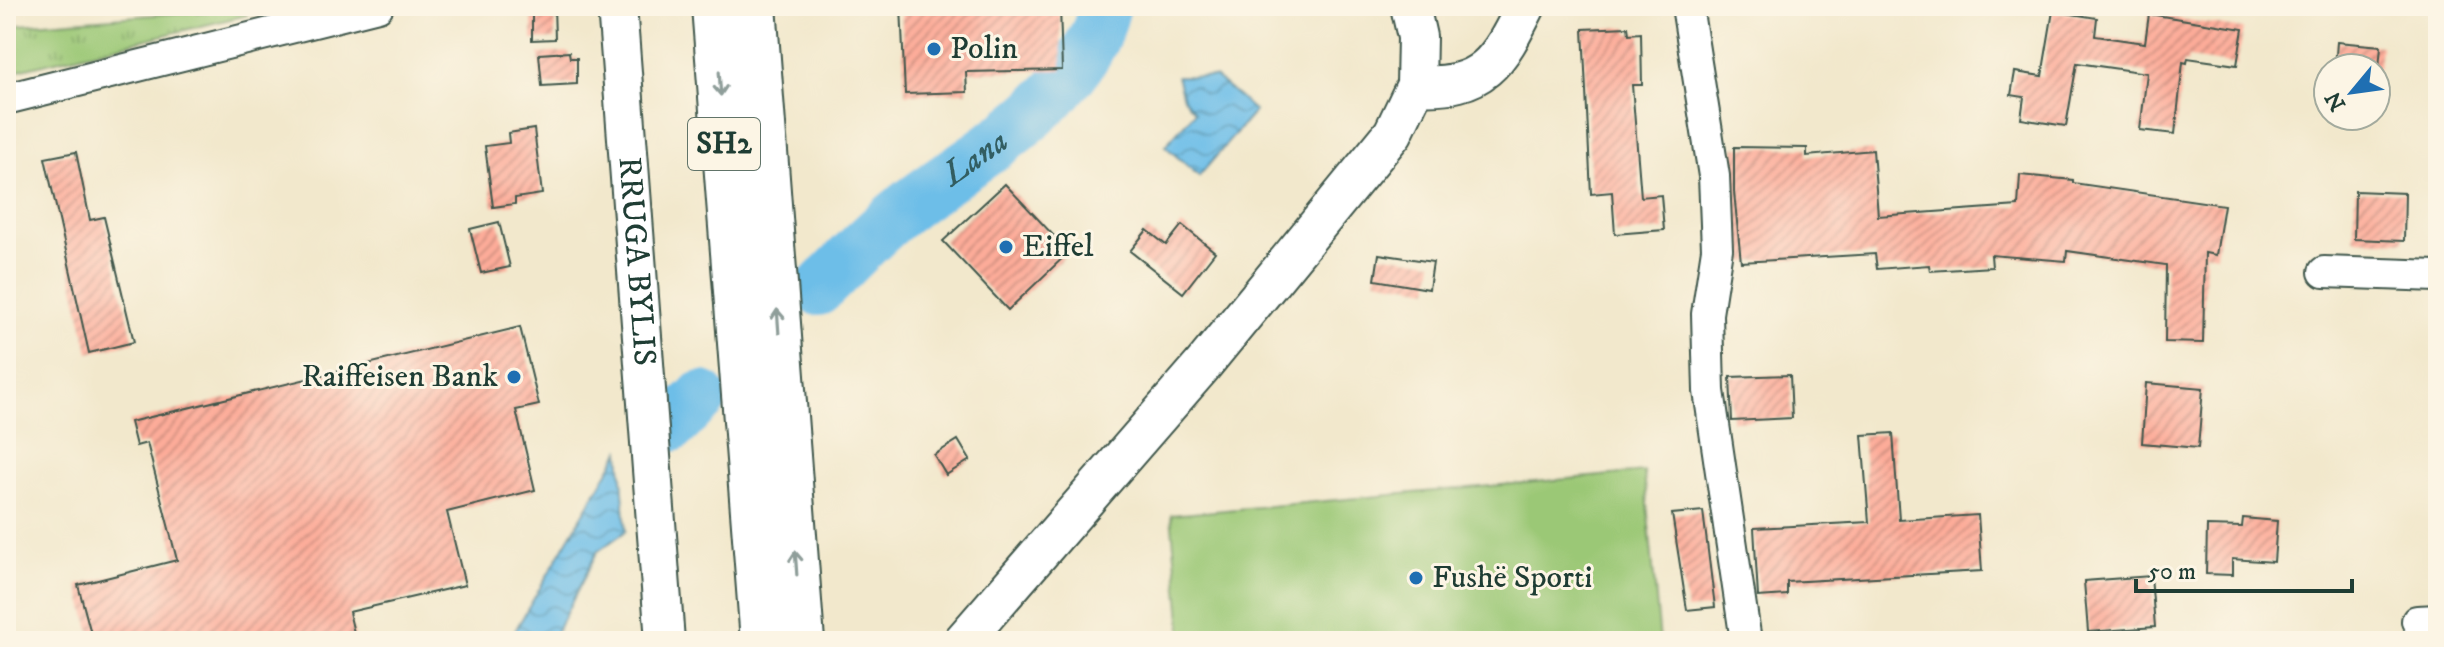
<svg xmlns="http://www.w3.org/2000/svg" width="2444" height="647" viewBox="0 0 2444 647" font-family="'IM FELL DW Pica',serif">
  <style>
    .grass { fill: url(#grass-tufts); stroke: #5d8255; stroke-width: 2 }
    .pitch { fill: #9bc876; stroke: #5d8255; stroke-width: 2 }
    .water { fill: url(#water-waves); stroke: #467e8e; stroke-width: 2 }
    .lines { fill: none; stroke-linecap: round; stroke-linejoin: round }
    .river { stroke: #6dbee8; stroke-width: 52 }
    .building { fill: url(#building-hatch) }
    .minor-casing { stroke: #3f574b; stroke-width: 34 }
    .major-casing { stroke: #3f574b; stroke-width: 42 }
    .highway-casing { stroke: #3f574b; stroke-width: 48 }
    .minor { stroke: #fff; stroke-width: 30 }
    .major { stroke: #fff; stroke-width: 38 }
    .highway { stroke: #fff; stroke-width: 44 }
    .oneway { stroke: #8f9e9a }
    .poi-dot { fill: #1f6fb2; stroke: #fcf5e5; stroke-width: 3 }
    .labels { text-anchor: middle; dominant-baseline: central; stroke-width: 6; stroke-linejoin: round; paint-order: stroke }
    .shield { fill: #fcf5e5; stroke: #617469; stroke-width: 2 }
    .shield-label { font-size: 30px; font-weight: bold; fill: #1f3d34 }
    .poi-label { font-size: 32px; fill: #1f3d34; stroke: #fcf5e5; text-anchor: start }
    .street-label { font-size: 32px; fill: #1f3d34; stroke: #fcf5e5 }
    .water-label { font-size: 34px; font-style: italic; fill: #325d61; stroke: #fcf5e5 }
  </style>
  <defs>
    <pattern id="grass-tufts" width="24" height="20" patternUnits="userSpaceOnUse" patternTransform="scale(2)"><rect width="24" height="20" fill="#9bc876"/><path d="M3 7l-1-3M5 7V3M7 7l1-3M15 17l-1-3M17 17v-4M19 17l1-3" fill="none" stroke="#7ea462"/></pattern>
    <pattern id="water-waves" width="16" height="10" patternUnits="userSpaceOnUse" patternTransform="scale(2)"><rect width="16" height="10" fill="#6dbee8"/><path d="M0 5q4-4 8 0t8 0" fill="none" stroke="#599cbd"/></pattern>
    <pattern id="building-hatch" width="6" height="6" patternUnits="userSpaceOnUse" patternTransform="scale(2)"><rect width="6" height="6" fill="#fdac99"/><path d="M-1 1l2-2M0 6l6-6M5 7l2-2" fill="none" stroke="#cc8d7e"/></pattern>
  </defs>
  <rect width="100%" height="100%" fill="#fcf5e5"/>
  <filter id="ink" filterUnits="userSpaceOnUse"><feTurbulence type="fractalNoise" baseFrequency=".0125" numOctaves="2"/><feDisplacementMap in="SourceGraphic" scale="16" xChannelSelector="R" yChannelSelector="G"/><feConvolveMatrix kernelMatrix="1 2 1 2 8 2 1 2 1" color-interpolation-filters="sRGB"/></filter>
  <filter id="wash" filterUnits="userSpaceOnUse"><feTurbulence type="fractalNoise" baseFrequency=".006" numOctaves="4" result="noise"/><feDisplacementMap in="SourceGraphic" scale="32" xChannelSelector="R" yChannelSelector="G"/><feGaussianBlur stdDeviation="1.8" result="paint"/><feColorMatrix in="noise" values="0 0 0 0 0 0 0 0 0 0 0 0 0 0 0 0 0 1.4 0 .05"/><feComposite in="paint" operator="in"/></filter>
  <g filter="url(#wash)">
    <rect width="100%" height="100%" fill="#f2e8cc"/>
    <polygon class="grass" points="245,8 247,15 6,73 6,26"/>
    <polygon class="pitch" points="1644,472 1660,641 1183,641 1171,515"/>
    <g class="water">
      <polygon points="1177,76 1215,77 1255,111 1199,176 1165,146 1195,112 1183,98"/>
      <polygon points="620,451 626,531 597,552 552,641 509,641"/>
    </g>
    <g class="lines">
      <g class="river">
        <path id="s1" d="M818,290C843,266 867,240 893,218C967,156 1081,108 1105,6"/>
        <polyline points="672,426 702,397"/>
      </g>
    </g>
    <g id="blocks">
      <g class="building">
        <polygon points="554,6 555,39 532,40 532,7"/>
        <polygon points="901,6 1060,6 1062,70 966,72 967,92 905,94"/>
        <polygon points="2053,11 2097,18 2095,36 2145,43 2149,14 2243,29 2237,65 2188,58 2187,63 2183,62 2175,134 2140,130 2147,73 2077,63 2066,126 2021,119 2024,97 2011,95 2015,72 2042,76"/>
        <polygon points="1628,27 1629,34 1641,33 1642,85 1632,85 1641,197 1661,195 1664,230 1615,234 1612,192 1591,194 1583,29"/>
        <polygon points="2337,42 2381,46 2379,68 2335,68"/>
        <polygon points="569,52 570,58 577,58 577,84 542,86 539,54"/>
        <polygon points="534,129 542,194 515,198 515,204 493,207 485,146 509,143 508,133"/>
        <polygon points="1734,147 1807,148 1807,156 1873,150 1878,216 2018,206 2020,175 2073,180 2073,183 2224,205 2216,255 2205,253 2203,343 2165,342 2166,265 2067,251 2066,261 1991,255 1992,267 1930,271 1929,265 1877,269 1875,254 1741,262 1734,192"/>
        <polygon points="76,152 90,220 104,217 134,342 89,353 45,158"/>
        <polygon points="1005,184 1069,252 1008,310 943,241"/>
        <polygon points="2355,191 2405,193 2404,241 2354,239"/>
        <polygon points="499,222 510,267 481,273 470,229"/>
        <polygon points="1182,225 1215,252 1183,293 1130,251 1147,230 1166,245"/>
        <polygon points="1379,254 1433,262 1429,289 1375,280"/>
        <polygon points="520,327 539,405 516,410 535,490 447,512 465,585 349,612 356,641 93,641 78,585 177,560 147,443 136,446 130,422"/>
        <polygon points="1790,375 1792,418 1732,421 1730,377"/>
        <polygon points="2146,383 2203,388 2198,448 2142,443"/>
        <polygon points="1893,433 1899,520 1978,515 1982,571 1787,582 1787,595 1758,597 1754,528 1869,522 1862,435"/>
        <polygon points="958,440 970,460 946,475 934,455"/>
        <polygon points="1703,511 1715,607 1687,610 1672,514"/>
        <polygon points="2243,518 2277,521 2274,562 2232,559 2232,575 2206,574 2207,526 2242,527"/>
        <polygon points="2151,576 2155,627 2088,632 2084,581"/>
      </g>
    </g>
  </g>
  <g filter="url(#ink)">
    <use href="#blocks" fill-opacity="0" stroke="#3f574b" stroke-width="2"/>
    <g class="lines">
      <defs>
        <g id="minor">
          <polyline points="1687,6 1714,176 1717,249 1707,314 1709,391 1746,641"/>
          <polyline points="6,99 378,6"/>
          <polyline points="2324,272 2438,276"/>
          <polyline points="2417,621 2438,620"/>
        </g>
        <g id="major">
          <path id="s2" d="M617,6L665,641"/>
          <path d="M1416,85C1484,89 1498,62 1526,6"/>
          <polyline points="963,641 1202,366 1393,133 1416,85 1417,37 1410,6"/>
        </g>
        <g id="highway">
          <polyline points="714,6 763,641"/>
          <polyline points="754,6 802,641"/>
        </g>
      </defs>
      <use href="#minor" class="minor-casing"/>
      <use href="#major" class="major-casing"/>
      <use href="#highway" class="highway-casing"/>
      <use href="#minor" class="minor"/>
      <use href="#major" class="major"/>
      <use href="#highway" class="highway"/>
    </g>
    <defs><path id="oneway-shaft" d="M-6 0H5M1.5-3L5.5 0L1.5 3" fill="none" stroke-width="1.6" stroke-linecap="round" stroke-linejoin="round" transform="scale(2)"/></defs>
    <g class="oneway">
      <use href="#oneway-shaft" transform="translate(720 84) rotate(86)"/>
      <use href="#oneway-shaft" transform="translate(778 321) rotate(-94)"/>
      <use href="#oneway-shaft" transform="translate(796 563) rotate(-94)"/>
    </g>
  </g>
  <g class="poi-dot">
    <circle cx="934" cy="49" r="8"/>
    <circle cx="1006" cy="247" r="8"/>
    <circle cx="514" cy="377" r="8"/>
    <circle cx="1416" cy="578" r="8"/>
  </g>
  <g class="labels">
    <rect class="shield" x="688" y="118" width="72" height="52" rx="6"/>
    <g class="shield-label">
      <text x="724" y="144">SH2</text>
    </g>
    <g class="poi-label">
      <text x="950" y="49">Polin</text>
      <text x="1022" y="247">Eiffel</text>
      <text x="498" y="377" text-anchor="end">Raiffeisen Bank</text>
      <text x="1432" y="578">Fushë Sporti</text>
    </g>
    <g class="street-label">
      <text stroke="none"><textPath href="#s2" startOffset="256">RRUGA BYLIS</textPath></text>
    </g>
    <g class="water-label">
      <text stroke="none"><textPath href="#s1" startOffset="206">Lana</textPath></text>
    </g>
  </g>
  <rect width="2444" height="647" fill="none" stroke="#fcf5e5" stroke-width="32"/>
  <g transform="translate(2352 92) rotate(241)"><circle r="38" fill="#fcf5e5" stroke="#a4ab9e" stroke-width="2"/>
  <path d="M0-6L14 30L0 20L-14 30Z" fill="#1f6fb2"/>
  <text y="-12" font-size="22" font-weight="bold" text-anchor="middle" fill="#1f3d34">N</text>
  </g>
  <path d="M2136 579v12h216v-12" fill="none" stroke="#1f3d34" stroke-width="4"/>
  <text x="2148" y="579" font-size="24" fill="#1f3d34" stroke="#fcf5e5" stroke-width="6" paint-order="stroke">50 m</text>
</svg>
